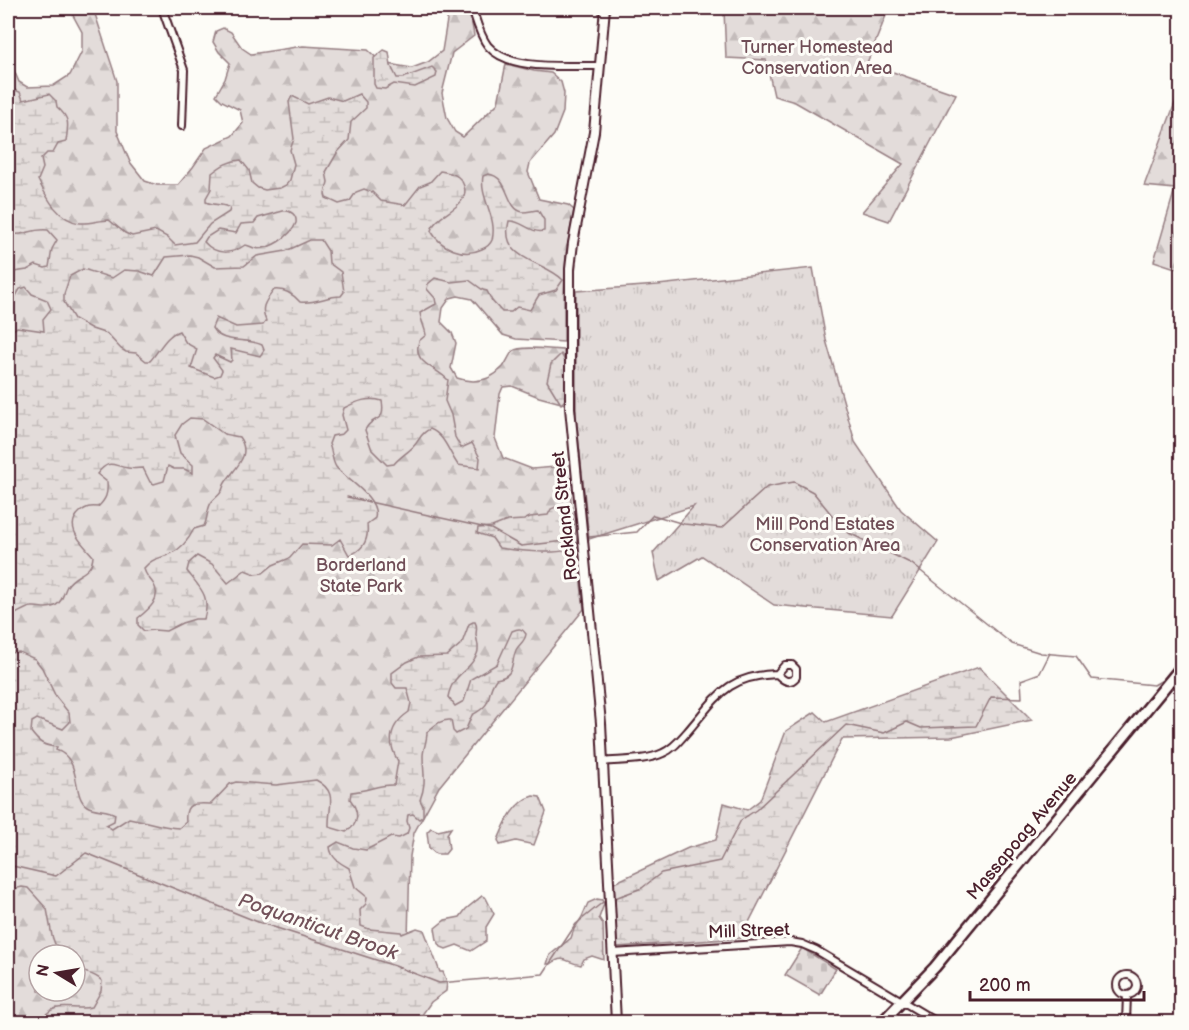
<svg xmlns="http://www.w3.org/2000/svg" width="1189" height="1030" viewBox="0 0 1189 1030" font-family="'Balsamiq Sans',sans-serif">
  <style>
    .grass { fill: url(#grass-tufts); stroke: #967e82; stroke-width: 1.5 }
    .forest { fill: url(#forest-firs); stroke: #967e82; stroke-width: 1.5; fill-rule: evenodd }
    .wetland { fill: url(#wetland-marsh); stroke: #967e82; stroke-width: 1.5; fill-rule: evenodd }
    .cemetery { fill: url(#cemetery-stones); stroke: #967e82; stroke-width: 1.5 }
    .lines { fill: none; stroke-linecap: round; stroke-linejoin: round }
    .stream { stroke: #91777b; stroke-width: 1.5 }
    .minor-casing { stroke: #4a1f2b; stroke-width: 10 }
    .tertiary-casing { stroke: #4a1f2b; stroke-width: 12 }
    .secondary-casing { stroke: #4a1f2b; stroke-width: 14 }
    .minor { stroke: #fdfcf7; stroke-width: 6 }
    .tertiary { stroke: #fdfcf7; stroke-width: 8 }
    .secondary { stroke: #fdfcf7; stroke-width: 9 }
    .labels { text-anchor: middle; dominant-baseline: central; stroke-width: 6; stroke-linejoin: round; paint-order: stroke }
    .park-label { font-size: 18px; fill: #704e57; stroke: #fdfcf7 }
    .street-label { font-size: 18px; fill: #4a1f2b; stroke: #fdfcf7 }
    .water-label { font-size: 20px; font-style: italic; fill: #73525a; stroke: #fdfcf7 }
  </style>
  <defs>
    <pattern id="grass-tufts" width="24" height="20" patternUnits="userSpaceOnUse" patternTransform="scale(1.5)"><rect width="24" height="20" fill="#e3dcda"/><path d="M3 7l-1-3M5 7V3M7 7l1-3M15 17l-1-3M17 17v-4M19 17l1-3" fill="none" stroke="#c4bcbb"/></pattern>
    <pattern id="forest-firs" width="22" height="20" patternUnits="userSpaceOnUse" patternTransform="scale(1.5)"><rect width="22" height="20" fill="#e3dcda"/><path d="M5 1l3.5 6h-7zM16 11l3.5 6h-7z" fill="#c4bcbb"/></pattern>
    <pattern id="wetland-marsh" width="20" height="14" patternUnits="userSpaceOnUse" patternTransform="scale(1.5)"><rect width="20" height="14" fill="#e3dcda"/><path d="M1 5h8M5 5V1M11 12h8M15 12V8" fill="none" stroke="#c4bcbb"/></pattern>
    <pattern id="cemetery-stones" width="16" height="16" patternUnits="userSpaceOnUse" patternTransform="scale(1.5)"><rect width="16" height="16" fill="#e3dcda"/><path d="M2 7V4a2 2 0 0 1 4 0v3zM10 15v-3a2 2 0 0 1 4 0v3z" fill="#c4bcbb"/></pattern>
  </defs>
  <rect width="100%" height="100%" fill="#fdfcf7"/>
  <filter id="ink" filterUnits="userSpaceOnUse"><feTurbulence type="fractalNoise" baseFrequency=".0167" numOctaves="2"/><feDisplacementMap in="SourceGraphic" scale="12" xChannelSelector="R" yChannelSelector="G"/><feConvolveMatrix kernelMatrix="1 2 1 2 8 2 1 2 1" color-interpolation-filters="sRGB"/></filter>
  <g filter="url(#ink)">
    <polygon class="grass" points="813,268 826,340 855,442 901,510 938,542 892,616 774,605 702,556 659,581 653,553 694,506 589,539 576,416 576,291 658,285"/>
    <g class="forest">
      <path d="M69,8H93L117,81V131L130,162L145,181L157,185H178L193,167L206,148L232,136L243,123L240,110L222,101L216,95L225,79L230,63L219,52L213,42L216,31L223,28L231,32L242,48L251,54L303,46L368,50L382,63L412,68L428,62L442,51L449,8C453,8 460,6 464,8C471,12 473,29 474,36L452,53L442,93L447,118L455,132L463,137L498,103L506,64L534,71L551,73L561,82L564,93L563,112L554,135L530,163L528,172L539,199L568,205L574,210L566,253L564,294V342L516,339L503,335L472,299L458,296L450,298L443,308L441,322L452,333L456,343L451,368L457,378C474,384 490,381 503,367C507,362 509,355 513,351C521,345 554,350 564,350L565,404L539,397L512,386L503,387L500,394L495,438L503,458L532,469L567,466L584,609L439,787L414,833L410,856L406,1022H8V66H12L19,82L27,87L53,86L70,75L82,51V32ZM39,955H75V991H39Z"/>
      <polygon points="749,8 889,8 867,63 956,94 889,221 862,212 903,164 795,102 774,96 766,60 726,58 724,10"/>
      <polygon points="1181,87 1182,269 1181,270 1154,261 1175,189 1144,186"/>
    </g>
    <g class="wetland">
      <polygon points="384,50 389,52 391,66 397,78 403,78 432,67 437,72 436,77 415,87 394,84 385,89 376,88 374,84 374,58"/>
      <path d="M8,88L20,92L23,100L49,94L56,101L57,107C71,119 68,125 66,142L58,144L53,153H47L41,159L43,168L38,180C47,198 58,220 80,223C89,224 100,220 109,220L125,233L132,236L156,231L167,237L175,245L195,242L210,224L229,212L230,208C222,203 214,206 206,202V198L211,189L212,173C222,165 229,161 241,160L249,170L252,183L258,188L265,190L280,188L286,185L290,180L294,164L290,150L294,139L289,102L292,96L308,104L328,97L343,101L359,94L366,102V108L351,122L349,140L337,153L326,172L328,182L325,194L326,198L339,204L350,201L356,192L364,189L372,192L381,201L405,205L420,186L430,182L440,171C451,173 460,174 464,186C471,208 435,213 431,231C441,248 463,258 482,249C487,247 490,245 492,240C498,217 479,198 483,176L488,174C510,176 505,209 523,212C528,212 534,210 538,210L544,220V231C530,234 522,220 509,221C499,261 544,260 563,280L556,290L539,295L530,310L517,307L511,312H502L492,301L487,291L483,290L469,280L451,282L435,278L428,284L427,289L435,298L436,304L420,313C421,322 425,327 426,335L419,341C412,364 435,366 448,380L445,401L451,415L455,437L461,448L472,443L480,458L479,468L458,465C449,453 445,435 430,429C420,433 420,440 413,447C407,453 400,457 394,464L387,465L372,450L365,430C373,414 386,425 382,401C369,396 356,402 344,408L342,415L346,430L342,434L332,436L329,444C332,451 332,461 336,467C345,479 380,497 375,518L367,524C369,539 364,550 349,555L340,539L332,545L302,544L290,558L273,565L263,573L255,574L245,570L228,583L212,564L197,556L189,563L187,571C200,588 211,596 204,619H195L182,623L166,631L154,630L144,631L138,625V618C148,610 162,599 154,585C150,578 145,576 144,568C152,558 159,559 170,554C182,549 189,539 194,529L204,526C208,518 207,509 211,503C213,499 219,496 221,492C223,490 223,486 225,483C234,468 253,456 239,437L224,434L203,419L190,418L182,424L175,435L180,453L193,465V473L184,469H174L168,466L164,481L154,484L150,482L143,468C138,468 133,469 128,468C112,466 110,458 97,474L107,482C108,494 106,499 98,507C90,506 86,507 80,512C63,527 82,543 93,556C92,575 76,572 67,586C63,594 63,601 55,606C44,611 42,606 32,607C27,607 20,612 15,614L8,612V334L17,327L44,331L43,319L51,309L47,300L32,294L26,287L20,289L13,301L8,299V273L27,270L36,265L45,268L49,267L52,249L57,240L48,230C30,228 25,237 8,234V127L13,124L8,109ZM283,211C291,210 297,215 296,223C291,236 269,251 254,248C251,247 248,245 245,245C231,255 216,255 204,242L207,237L218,230L236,233L241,224L254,223L258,218ZM310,240H321L328,251L329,263L341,272L344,292L341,296C326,296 315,304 300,302C293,294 284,289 274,290C265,302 260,307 266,321L263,325L236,327L216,318L212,328C222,345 246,337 262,345L264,350L260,356L231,349L232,360L230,362L215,355L213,358L222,370L220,375L214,377L191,368L197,349L186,343L179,331C166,335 159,351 150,361H146L136,353L126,352L121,349L107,334L92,329L74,319L64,302V294L70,276L83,269L112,278L124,270L139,271L154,276L166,257L190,255L198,257L215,267L244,266L257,256L286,251Z"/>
      <path d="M561,354C569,364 567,386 566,399L561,404L547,381L551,364Z"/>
      <path d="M558,506L573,518C574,526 577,539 574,546C569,557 511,550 499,548L492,538L477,533L478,528L492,527L507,521L524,520L530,517L548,515L551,509Z"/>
      <path d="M473,622H475C478,627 476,630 476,635C477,642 480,648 477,654C469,673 453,672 448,697L455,706L464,701L471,679L497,664L512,631C519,628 522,628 526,634C525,642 519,644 516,650C510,664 516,676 496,679C484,696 496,703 472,715L466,729L456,734L453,731L451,720C441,719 435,725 427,732C427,742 423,749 423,756C423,774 427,782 420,800L423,806V816L419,819L413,814L408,815L407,821L409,828L407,834L399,838L391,837L366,850L353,848L338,842L330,847C331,858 340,863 349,868L355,887L367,897L366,904L360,910L361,926L369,929L401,932L402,934L417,928L424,930L440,972H443L447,982L446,991L431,1002L417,1022H255L252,1018L243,1022H41C53,998 73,1012 92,1007L101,991L102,981C94,972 84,974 75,968V955H66L55,944L52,936L47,909L28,888L22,887L14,889L8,887V653L19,652L35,659L42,668L56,697L69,713L70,722L63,729L37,719L32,722L31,732C39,743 44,746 57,747L56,750C83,759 71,796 87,806C95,811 107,809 115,814L114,821L106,825L112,829L129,818C146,821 161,827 179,828L186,822C184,802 194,803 211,804L230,784L236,782L276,785L316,780C339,792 328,807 329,827L346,832C360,824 359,811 350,799L351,792C368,791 379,784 394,785L398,761C386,741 390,725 409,712L411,703L407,688H396L392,683V673L407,662L418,657L447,656L462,643L469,624Z"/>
      <polygon points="979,667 1032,720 951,737 842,739 741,938 617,947 614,883 688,848 716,840 724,803 747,810 760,800 786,731 815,712 826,722"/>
      <path d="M533,796L540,797L546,812L534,845L516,841L500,845L498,840C505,823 514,801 533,796Z"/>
      <polygon points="431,828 438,831 451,828 447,834 449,849 445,854 436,854 429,848 427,832"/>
      <polygon points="482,896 486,898 494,914 486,927 486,941 471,951 457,945 446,949 441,947 437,940 435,928 445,920 460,917 466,909"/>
      <path d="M597,899L602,900L604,904L599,918L603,924L604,960L592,956L584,959L581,965C567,963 564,954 551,964H547L550,955L571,938L574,929L582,917L588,903Z"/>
    </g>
    <polygon class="cemetery" points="802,948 836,969 820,995 785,975"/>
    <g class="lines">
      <g class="stream">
        <polyline points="347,497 491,529 521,546 575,540"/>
        <polyline points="589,537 637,532 653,515 684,524 722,528 767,487 794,482 813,492 845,531 912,564 1012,644 1041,653 1076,656 1092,679 1154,685 1166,678"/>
        <polyline points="1179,681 1182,681"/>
        <polyline points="8,865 56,876 86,853 258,922 395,966 439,983 543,974 576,924 603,902"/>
        <polyline points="615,898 642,888 661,873 720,861 741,820 756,810 846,725 884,733 907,722 921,728 976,726 991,697 1022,698 1021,680 1040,673 1050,653"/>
      </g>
      <defs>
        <g id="minor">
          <polyline points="162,8 184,70 182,126"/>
          <path d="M472,8C476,20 480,36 488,46C510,72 568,65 600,66"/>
          <path d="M603,762C622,760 646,761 663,753C673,749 680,740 687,732C718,696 726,676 777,674C783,680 789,685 796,677V669L792,665H785L777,674"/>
          <polyline points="612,953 790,942 802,944 816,950 937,1022"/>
          <circle cx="1127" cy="985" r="10"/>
          <polyline points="1126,1022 1127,995"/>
        </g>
        <polyline id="tertiary" points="605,8 594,132 573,243 570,269 570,408 601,723 616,1022"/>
        <polyline id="secondary" points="882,1022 935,967 1182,666"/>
      </defs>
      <use href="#minor" class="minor-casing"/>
      <use href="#tertiary" class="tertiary-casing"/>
      <use href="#secondary" class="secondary-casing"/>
      <use href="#minor" class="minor"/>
      <use href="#tertiary" class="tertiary"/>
      <use href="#secondary" class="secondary"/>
    </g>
  </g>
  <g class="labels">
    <g class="park-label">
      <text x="817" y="47">Turner Homestead<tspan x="817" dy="21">Conservation Area</tspan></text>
      <text x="825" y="524">Mill Pond Estates<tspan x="825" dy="21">Conservation Area</tspan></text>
      <text x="361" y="565">Borderland<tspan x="361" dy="21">State Park</tspan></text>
    </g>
    <g class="street-label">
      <text transform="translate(565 516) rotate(-96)">Rockland Street</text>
      <text transform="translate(1022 836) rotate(-50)">Massapoag Avenue</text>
      <text transform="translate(749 931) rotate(-2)">Mill Street</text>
    </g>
    <g class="water-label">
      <text transform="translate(318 927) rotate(19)">Poquanticut Brook</text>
    </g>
  </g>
  <rect width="1189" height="1030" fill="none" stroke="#fdfcf7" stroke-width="30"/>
  <rect x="15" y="15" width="1159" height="1000" fill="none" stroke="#4a1f2b" stroke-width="2" filter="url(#ink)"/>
  <g transform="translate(57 973) rotate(281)"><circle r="28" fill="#fdfcf7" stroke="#b5a4a5" stroke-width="1.5"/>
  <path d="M0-4.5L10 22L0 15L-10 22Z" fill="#4a1f2b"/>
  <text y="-9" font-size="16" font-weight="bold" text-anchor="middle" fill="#4a1f2b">N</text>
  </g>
  <path d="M970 991v9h174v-9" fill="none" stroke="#4a1f2b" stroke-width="3"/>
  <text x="979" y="991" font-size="18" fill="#4a1f2b" stroke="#fdfcf7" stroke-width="4.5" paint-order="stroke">200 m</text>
</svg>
